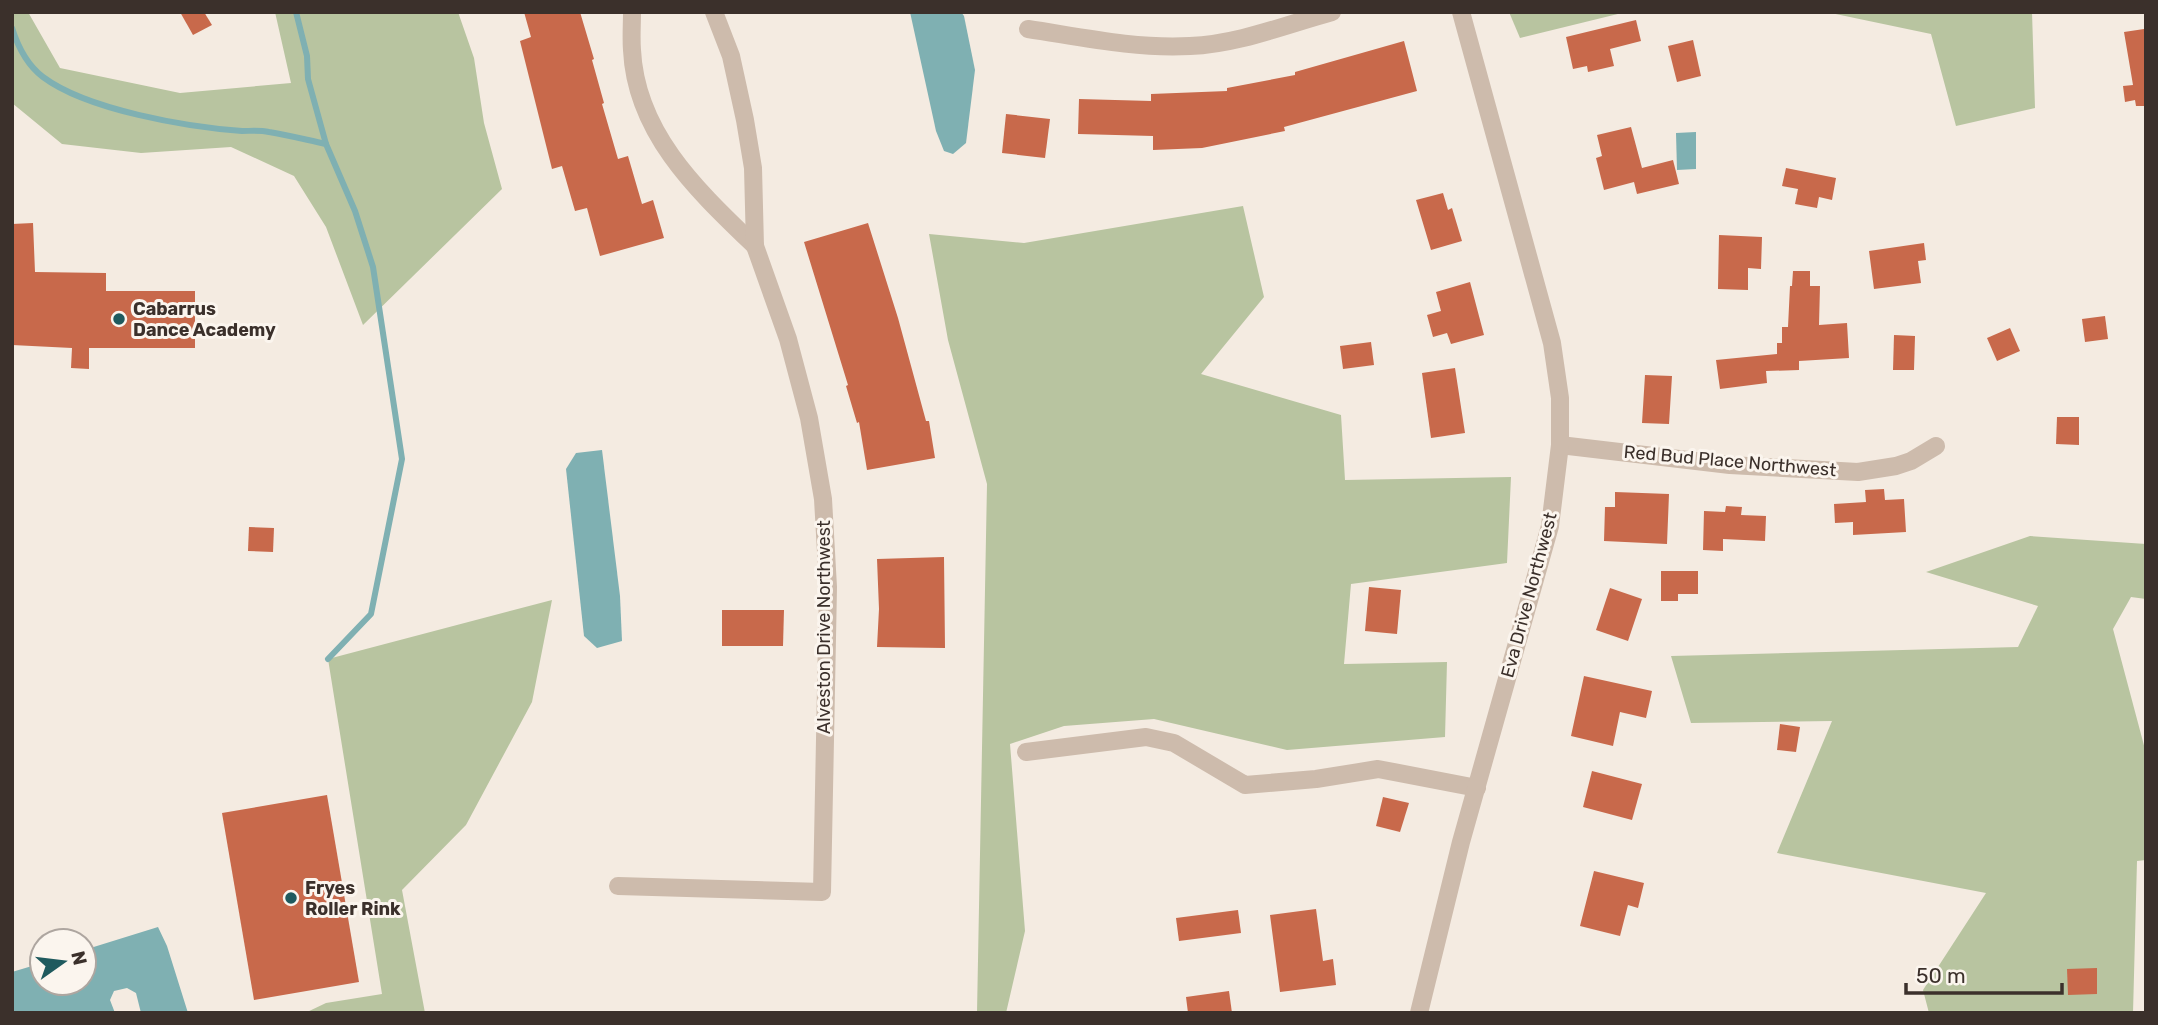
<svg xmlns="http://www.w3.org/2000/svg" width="2158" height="1025" viewBox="0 0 2158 1025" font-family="Rubik,sans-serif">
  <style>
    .green { fill: #b8c4a0 }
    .water { fill: #7fb0b2 }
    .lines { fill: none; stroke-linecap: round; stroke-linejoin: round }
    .stream { stroke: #7fb0b2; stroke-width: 6 }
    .building { fill: #c8694b }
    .minor { stroke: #cdbbac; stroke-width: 18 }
    .poi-dot { fill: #1f5a5e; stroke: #fbf5ee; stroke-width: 2.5 }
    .labels { text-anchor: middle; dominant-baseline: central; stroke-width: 6; stroke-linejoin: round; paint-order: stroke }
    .poi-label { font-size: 18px; font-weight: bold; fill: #3b302b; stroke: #fbf5ee; text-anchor: start }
    .street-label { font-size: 18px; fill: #3b302b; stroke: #fbf5ee }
  </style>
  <rect width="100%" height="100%" fill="#f4ebe1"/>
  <g class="green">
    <polygon points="12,12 28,12 60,68 180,93 291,83 275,12 458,12 474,58 484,123 502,189 363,325 326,227 294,176 231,147 141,153 62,144 12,103"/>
    <polygon points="1509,12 1626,12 1520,38"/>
    <polygon points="1826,12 2032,12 2035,108 1956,126 1931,34"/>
    <polygon points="1243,206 1264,297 1201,374 1341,415 1345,480 1511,477 1507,563 1351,584 1344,664 1447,662 1445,737 1287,750 1154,719 1064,726 1010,744 1025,931 1006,1013 977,1013 987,484 948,340 929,234 1024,243"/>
    <polygon points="2030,536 2146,544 2146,599 2131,597 2113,629 2146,753 2146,860 2137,861 2133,1013 1929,1013 1923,990 1986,893 1777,853 1832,721 1691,723 1671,656 2018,647 2038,606 1926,572"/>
    <polygon points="552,600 532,702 466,825 402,890 425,1013 305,1013 326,1003 382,994 328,659"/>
  </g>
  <g class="water">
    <polygon points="910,12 961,12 964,16 975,70 966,143 953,154 944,151 936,131"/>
    <polygon points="1696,132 1696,169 1677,170 1676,133"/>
    <polygon points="602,450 620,596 622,641 597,648 584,636 566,469 576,453"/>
    <polygon points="158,927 167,946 188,1013 141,1013 136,993 127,988 114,991 110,1000 115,1013 12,1013 12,972 42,963 42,983 84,983 84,950"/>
  </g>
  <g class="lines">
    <g class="stream">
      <polyline points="296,12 307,56 308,79 326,144 355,211 373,267 402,459 371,614 328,659"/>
      <path d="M12,28C18,47 27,65 43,77C87,110 187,127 242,131C251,131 260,130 269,132C288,135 307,140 326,144"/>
    </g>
  </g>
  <g class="building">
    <polygon points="180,12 204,12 212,25 193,35"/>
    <polygon points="524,12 580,12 594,59 592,60 604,103 602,104 618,159 628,156 642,204 653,200 664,238 600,256 587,208 575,211 562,166 552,169 520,41 531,37"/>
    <polygon points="1636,20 1641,41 1610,49 1614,66 1588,72 1587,66 1573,69 1566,37"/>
    <polygon points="2144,29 2146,106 2136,106 2135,100 2125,102 2123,86 2133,85 2124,32"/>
    <polygon points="1693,40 1701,76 1677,82 1668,46"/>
    <polygon points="1404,41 1417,91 1284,127 1285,131 1202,148 1153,150 1153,136 1078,134 1079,99 1151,101 1151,94 1227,91 1227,88 1295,75 1295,72"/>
    <polygon points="1006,114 1050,119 1045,158 1002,153"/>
    <polygon points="1631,127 1642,168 1673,160 1679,184 1637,194 1634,182 1604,190 1596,158 1602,156 1597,135"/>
    <polygon points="1786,168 1836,178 1832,200 1819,197 1817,208 1795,204 1798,189 1782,186"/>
    <polygon points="1443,193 1448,210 1452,208 1462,241 1431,250 1416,200"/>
    <polygon points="33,223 35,272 106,273 106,291 195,291 195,348 89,348 89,369 71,368 72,348 12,345 12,224"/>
    <polygon points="868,223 898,318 926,421 929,421 935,458 867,470 859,422 857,423 846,386 848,385 804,242"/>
    <polygon points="1719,235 1762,237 1761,269 1748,268 1748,290 1718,289"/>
    <polygon points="1924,243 1926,260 1918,261 1921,283 1874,289 1869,251"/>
    <polygon points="1793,271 1810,271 1810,286 1820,286 1819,325 1847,323 1849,358 1799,361 1799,370 1766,371 1767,383 1720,389 1716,360 1777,354 1777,343 1782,343 1782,327 1788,327 1790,286 1792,286"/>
    <polygon points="1470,282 1484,335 1451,344 1447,333 1433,337 1427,315 1441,311 1436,292"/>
    <polygon points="2105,316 2108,339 2085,342 2082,319"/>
    <polygon points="2010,328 2020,351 1997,361 1987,338"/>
    <polygon points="1894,335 1915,336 1914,370 1893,370"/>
    <polygon points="1371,342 1374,365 1343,369 1340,346"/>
    <polygon points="1455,368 1465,433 1431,438 1422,373"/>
    <polygon points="1645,375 1672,376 1669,424 1642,423"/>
    <polygon points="2057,417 2079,417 2079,445 2056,444"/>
    <polygon points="1884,489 1885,500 1904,499 1906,532 1853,535 1853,522 1835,523 1834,504 1866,502 1865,490"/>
    <polygon points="1615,492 1669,494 1667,544 1604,541 1605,507 1615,507"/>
    <polygon points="1726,506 1742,507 1741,515 1766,516 1765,541 1723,539 1723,551 1703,550 1704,511 1725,512"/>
    <polygon points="249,527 274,528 273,552 248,551"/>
    <polygon points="944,557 945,648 877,647 879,609 877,559"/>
    <polygon points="1661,571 1698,571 1698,594 1678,594 1678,601 1661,601"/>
    <polygon points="1369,587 1401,590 1397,634 1365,631"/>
    <polygon points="1610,588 1642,599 1628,641 1596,630"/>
    <polygon points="722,610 784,610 783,646 722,646"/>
    <polygon points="1584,676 1652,691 1646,718 1620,712 1613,746 1571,736"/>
    <polygon points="1780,724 1800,727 1796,752 1777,750"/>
    <polygon points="1592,771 1642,784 1632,820 1583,807"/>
    <polygon points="327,795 359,982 254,1000 222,813"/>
    <polygon points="1383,797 1409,803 1400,832 1376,826"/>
    <polygon points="1594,871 1644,883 1638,908 1628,905 1620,936 1580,926"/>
    <polygon points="1316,909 1323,961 1333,959 1336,985 1280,992 1270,915"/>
    <polygon points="1238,910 1241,933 1179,941 1176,918"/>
    <polygon points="2097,968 2097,994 2068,995 2067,969"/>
    <polygon points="1229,991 1232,1013 1188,1013 1186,997"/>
  </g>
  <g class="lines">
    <g class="minor">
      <path d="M632,12C632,25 631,38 632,50C636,134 698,191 755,246"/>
      <path d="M1028,29C1081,37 1135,49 1190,46C1238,44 1285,25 1332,12"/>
      <polyline points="1560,445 1730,465 1858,472 1896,466 1911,461 1936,446"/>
      <polyline points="1026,752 1146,737 1174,743 1245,785 1316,779 1378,769 1477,788"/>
      <polyline points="618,886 822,892 828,587 823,499 809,418 788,339 755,246 753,168 745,120 731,56 714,12"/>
      <polyline points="1419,1013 1461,842 1550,526 1560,445 1560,398 1552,343 1461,12"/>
    </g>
  </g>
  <g class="poi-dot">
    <circle cx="119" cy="319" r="7"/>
    <circle cx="291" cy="898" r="7"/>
  </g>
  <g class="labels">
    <g class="poi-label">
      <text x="133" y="309">Cabarrus<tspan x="133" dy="21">Dance Academy</tspan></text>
      <text x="305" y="888">Fryes<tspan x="305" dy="21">Roller Rink</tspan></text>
    </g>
    <g class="street-label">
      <text transform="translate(1730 461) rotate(5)">Red Bud Place Northwest</text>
      <text transform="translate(1529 595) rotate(-75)">Eva Drive Northwest</text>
      <text transform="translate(824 627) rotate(-90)">Alveston Drive Northwest</text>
    </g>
  </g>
  <rect width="2158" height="1025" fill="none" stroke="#3b302b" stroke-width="28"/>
  <g transform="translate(63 962) rotate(76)"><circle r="33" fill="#fbf5ee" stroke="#aea6a0" stroke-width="2"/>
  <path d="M0-5L12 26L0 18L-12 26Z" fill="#1f5a5e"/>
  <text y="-10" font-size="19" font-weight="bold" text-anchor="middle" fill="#3b302b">N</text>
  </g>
  <path d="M1906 983v10h156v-10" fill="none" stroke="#3b302b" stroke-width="3.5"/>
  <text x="1916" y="983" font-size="21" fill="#3b302b" stroke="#fbf5ee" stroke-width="5" paint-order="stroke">50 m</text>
</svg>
